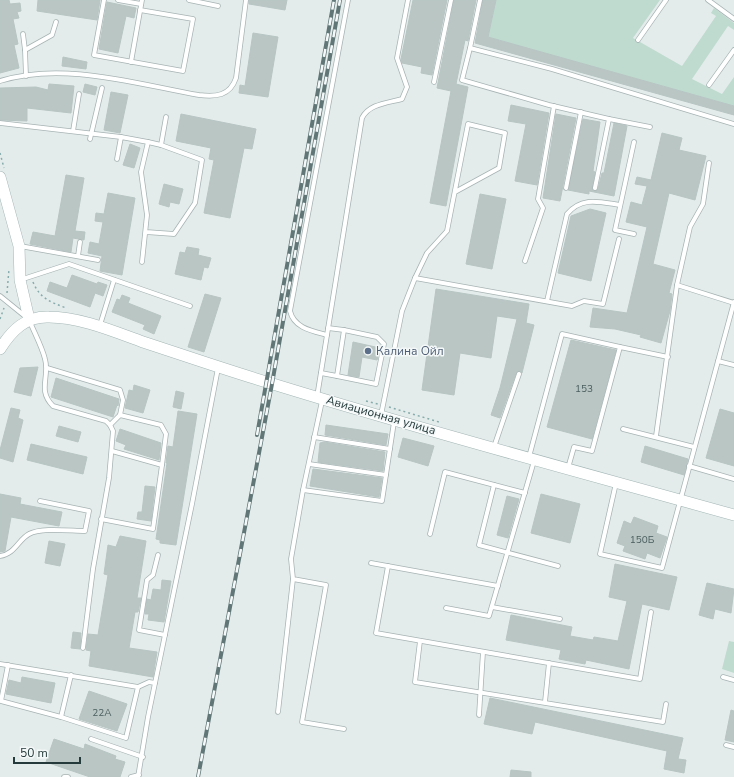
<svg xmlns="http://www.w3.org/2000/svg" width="734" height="777" viewBox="0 0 734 777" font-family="'Nunito Sans',sans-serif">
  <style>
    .green { fill: #bfdbcf }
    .building { fill: #b9c6c4; stroke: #b7c5c3 }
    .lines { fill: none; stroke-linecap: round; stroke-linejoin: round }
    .lane-casing { stroke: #a7b3b3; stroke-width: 5.5 }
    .secondary-casing { stroke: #a3b6b5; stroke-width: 12 }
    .path { stroke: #87acac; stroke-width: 1.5; stroke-dasharray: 2 3; stroke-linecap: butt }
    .lane { stroke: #fff; stroke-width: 4 }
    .secondary { stroke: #fff; stroke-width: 11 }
    .rail-casing { stroke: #607677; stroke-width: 4 }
    .rail { stroke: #f4f8f8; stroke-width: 2.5; stroke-dasharray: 8; stroke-linecap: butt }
    .service-dot { fill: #5c6f8a; stroke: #f4f8f8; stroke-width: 1.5 }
    .labels { text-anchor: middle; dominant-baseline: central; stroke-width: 3; stroke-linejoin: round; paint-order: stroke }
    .number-label { font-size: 10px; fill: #4a5d5d }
    .service-label { font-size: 12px; fill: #4e5e75; stroke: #f4f8f8; text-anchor: start }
    .street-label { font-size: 12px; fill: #253a3b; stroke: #f4f8f8 }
  </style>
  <rect width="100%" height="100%" fill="#e4eceb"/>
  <g class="green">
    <polygon points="496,0 660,0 633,38 682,66 716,16 711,13 714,8 734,23 734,30 728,26 692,79 722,94 734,77 734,106 488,37"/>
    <polygon points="729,641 734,642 734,673 722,669"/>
  </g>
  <g class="building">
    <polygon points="0,0 9,0 10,4 20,3 21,11 17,12 19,18 13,19 18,44 14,45 19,68 0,73"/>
    <polygon points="38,0 100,0 97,20 37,11"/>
    <polygon points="249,0 287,0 285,10 249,4"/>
    <polygon points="413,0 447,0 432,75 421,73 422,67 402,63 401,59"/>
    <polygon points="454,0 476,0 468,41 465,40 456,84 468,87 446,206 430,203 451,91 437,88"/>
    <polygon points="483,0 496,0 488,37 734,106 734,115 475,43"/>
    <polygon points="107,2 136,8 134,18 126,16 118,53 99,49"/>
    <polygon points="253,33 278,37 268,97 239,93 240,85 245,86"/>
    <polygon points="63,57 87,62 86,69 62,66"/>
    <polygon points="49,84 74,86 71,113 27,108 27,121 0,120 0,88 36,87 48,90"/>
    <polygon points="85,84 97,87 95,95 83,92"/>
    <polygon points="111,92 128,95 120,133 104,130"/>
    <polygon points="511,105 549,113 537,185 515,181 526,124 508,121"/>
    <polygon points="181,114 256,129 252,149 244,148 230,218 204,213 214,160 209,159 211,148 176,141"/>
    <polygon points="556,114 576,118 560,201 543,198"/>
    <polygon points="583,119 600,122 593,171 595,172 592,189 595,191 598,189 602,173 604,173 614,123 627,126 614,196 589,191 589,194 568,190"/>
    <polygon points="662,133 682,138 679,150 706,156 695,200 669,193 653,264 675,270 669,293 672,294 670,311 661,343 640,337 641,335 615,329 590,327 593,308 627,313 647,227 626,222 631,202 642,205 647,186 635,184 637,177 651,180"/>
    <polygon points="130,144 140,148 134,168 123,165"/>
    <polygon points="66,175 84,178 75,231 85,232 84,240 73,238 71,252 30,244 33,232 55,236"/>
    <polygon points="164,184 183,189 179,204 170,202 169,207 159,204"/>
    <polygon points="108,193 135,198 122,275 100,271 102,256 88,253 90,242 99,244 103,222 95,221 96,213 104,214"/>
    <polygon points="480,194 506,199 492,269 466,264"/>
    <polygon points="590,209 606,213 591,281 558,273 571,216"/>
    <polygon points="187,247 199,249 198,255 211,258 208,268 204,267 201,280 175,274 180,252 185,253"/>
    <polygon points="72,275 97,284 98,282 107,285 103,296 95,293 90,307 47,291 50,282 67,288"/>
    <polygon points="436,289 529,304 526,323 534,325 522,373 519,371 516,373 500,418 491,415 500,388 517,319 497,316 491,358 460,353 454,395 422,390"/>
    <polygon points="205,294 221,298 204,352 188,347"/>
    <polygon points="122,295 130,298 128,303 161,316 154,334 143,329 145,325 112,312 117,299 120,300"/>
    <polygon points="571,340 616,350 592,439 547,427"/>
    <polygon points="353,342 380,348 377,360 362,357 359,377 348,375"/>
    <polygon points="38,367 31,396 14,392 20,368"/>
    <polygon points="56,378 119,399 118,406 117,405 113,417 51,397"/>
    <polygon points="134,385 150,390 143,413 125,408 129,390 133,391"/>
    <polygon points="176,391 184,393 181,409 173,407"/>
    <polygon points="11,408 20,410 18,418 23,420 13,462 0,458 0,450"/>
    <polygon points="720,409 734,413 734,466 706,458"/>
    <polygon points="178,411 197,414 176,545 160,543 160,540 156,539 167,463 166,463 168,446 173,447"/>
    <polygon points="326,425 388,434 386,445 325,435"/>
    <polygon points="59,426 81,432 78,442 56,436"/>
    <polygon points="120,429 161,443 159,460 124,449 126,445 116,441"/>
    <polygon points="403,438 434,446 428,466 398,457"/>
    <polygon points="324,442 385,452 383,471 318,462 320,443"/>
    <polygon points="31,444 87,457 83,474 27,460"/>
    <polygon points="645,446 688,459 684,475 641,462"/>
    <polygon points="313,469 382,478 379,497 310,486"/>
    <polygon points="145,486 155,487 151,521 137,519 138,512 142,512"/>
    <polygon points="0,494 21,498 20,504 62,512 59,526 11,517 5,551 0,552"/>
    <polygon points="541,494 580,504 570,543 531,533"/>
    <polygon points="507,496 519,499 508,538 497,535"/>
    <polygon points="634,517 658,526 656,533 667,537 660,558 647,553 645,559 623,551 625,546 617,543 624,521 631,524"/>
    <polygon points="120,536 146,541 137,598 141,598 138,612 135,612 129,648 157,652 153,677 89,666 91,651 86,650 88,634 98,635 108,575 104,574 108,545 116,547"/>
    <polygon points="49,541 65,544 60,566 45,563"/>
    <polygon points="615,564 677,577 669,610 642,604 629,669 586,660 585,664 559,659 561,650 506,640 511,615 572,627 570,636 593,640 594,637 618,641 627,601 609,597"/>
    <polygon points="162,580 171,581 164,622 148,620 149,614 145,614 147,599 151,600 153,589 161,590"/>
    <polygon points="707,583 734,589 731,613 715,609 713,619 699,615"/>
    <polygon points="73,632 81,633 80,649 71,648"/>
    <polygon points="22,677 55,683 51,703 6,694 9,680 21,683"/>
    <polygon points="89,691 127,704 117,731 79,719"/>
    <polygon points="490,698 683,738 678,759 686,760 684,773 664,769 667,751 535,722 532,734 484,724"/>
    <polygon points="731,710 734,711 734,742 725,740"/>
    <polygon points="54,739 84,749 85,744 116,756 115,759 125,762 120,777 90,777 46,762"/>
    <polygon points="511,770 531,772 531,777 510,777"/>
  </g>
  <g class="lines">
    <defs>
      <g id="lane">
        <polyline points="104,0 94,55 183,71 193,19 140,10"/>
        <polyline points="118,0 141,4"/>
        <polyline points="189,0 218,6"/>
        <polyline points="480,0 470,48 552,69 734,124"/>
        <polyline points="708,0 734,19"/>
        <polyline points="23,34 25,50"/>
        <polyline points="638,40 666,0"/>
        <polyline points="470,48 462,80 549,105 609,119 595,188"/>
        <polyline points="131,62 142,0"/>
        <polyline points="26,76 25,50 52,35 56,22"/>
        <path d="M0,81C63,61 136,84 199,95C216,97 230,96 236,78L246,0"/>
        <polyline points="434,82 451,0"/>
        <polyline points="709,85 734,50"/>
        <polyline points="609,119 650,127"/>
        <polyline points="0,123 121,137"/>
        <polyline points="73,131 79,94"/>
        <polyline points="90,139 102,88"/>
        <polyline points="161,145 166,117"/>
        <polyline points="117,159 121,137 148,142"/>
        <polyline points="566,188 581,112"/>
        <polyline points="634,234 615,230 634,142"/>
        <polyline points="20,246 98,260"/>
        <polyline points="78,256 80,242"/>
        <polyline points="525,261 543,208 538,199 554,106"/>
        <polyline points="142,262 147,215 141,172 148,142 161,145 202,160 195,203 174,234 146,232"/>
        <polyline points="415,278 427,253 447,231 468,124 505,133 499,168 455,192"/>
        <polyline points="20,280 69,264 190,306"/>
        <polyline points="677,285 734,303"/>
        <polyline points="0,296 26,317"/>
        <path d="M547,301L567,214C582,196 600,202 620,205"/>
        <path d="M30,322C35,334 42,347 45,359C50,377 37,390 53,406L106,421L110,425L113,431L109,478L93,569L83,648"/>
        <polyline points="100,325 114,280"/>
        <path d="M327,335C312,331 294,328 290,311L348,0"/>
        <polyline points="718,361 734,365"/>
        <polyline points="47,368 120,390 123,400 120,415"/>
        <polyline points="321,373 337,376 344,330 328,328"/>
        <polyline points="337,376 376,384 384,344 377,337 344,330"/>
        <path d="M317,397L362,118C369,104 387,103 402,99L407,87L397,58L408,0"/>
        <polyline points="322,401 303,490 291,559 293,579 326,585 302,722 344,729"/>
        <polyline points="381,415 402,311 415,278 572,306 584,301 603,304 619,239"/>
        <polyline points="110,425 120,415 161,425 166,434 162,465 112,451"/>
        <polyline points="623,429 694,447"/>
        <polyline points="656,436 677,285 690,227 703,204 709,163"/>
        <polyline points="314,437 390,449"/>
        <polyline points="494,447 519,374"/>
        <polyline points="529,457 562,334 620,347"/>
        <polyline points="309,464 386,475"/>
        <polyline points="689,466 734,479"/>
        <polyline points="568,468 574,447 592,451 620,347 668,357"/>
        <polyline points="616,483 600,554 662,568 734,302"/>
        <polyline points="494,485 479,545 558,566"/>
        <polyline points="303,490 382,501 394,422"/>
        <polyline points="101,519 153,529 162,465"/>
        <polyline points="430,534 445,472 525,493"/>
        <polyline points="158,555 153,575 147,580 139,630 165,635"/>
        <path d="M0,556C15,554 18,540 29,534C41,527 71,531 85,531L89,511L40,501"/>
        <polyline points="371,563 498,586"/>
        <polyline points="388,566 376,633 640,679 651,612"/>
        <polyline points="492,607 560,619"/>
        <polyline points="446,608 489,616 534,461"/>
        <polyline points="420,641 415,682 663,722 666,704"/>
        <polyline points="0,664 138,687 126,738 61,717"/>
        <polyline points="8,665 1,701 61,717 71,675"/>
        <polyline points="723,677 734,680"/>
        <polyline points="138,687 149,682 155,683"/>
        <polyline points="545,702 549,663"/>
        <polyline points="278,712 293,579"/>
        <polyline points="479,715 483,652"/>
        <polyline points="91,739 143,757"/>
        <polyline points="726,745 734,747"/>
        <polyline points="64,777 68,777"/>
        <polyline points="131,777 139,775"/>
        <polyline points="138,777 148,717 192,504 218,368"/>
      </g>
      <g id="secondary">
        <polyline points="0,177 19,246 20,280 29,319"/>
        <path d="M0,349C12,330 26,316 49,317C80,317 115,332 143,342C186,356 229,371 273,384C425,431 580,472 734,515"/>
      </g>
    </defs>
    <use href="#lane" class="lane-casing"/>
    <use href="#secondary" class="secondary-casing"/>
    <g class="path">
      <polyline points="0,153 4,168"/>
      <path d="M33,282C40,299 51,302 66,308"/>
      <polyline points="7,293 9,269"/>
      <polyline points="0,319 4,308"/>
      <polyline points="366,401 378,404"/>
      <polyline points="389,407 439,422"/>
    </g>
    <use href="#lane" class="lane"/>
    <use href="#secondary" class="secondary"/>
    <defs>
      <g id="rail">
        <polyline points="257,435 334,0"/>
        <polyline points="198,777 272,384 340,0"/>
      </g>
    </defs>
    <use href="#rail" class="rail-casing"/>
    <use href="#rail" class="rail"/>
  </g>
  <circle class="service-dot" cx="368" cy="351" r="4"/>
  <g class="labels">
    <g class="number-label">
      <text x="584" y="389">153</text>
      <text x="642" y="540">150Б</text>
      <text x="102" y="713">22А</text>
    </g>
    <g class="service-label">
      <text x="376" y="351">Калина Ойл</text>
    </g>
    <g class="street-label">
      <text transform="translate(381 415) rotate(16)">Авиационная улица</text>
    </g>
  </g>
  <path d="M14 757v6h66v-6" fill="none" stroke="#253a3b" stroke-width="2"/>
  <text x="20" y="757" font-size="12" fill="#253a3b" stroke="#f4f8f8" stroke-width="3" paint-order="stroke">50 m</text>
</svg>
